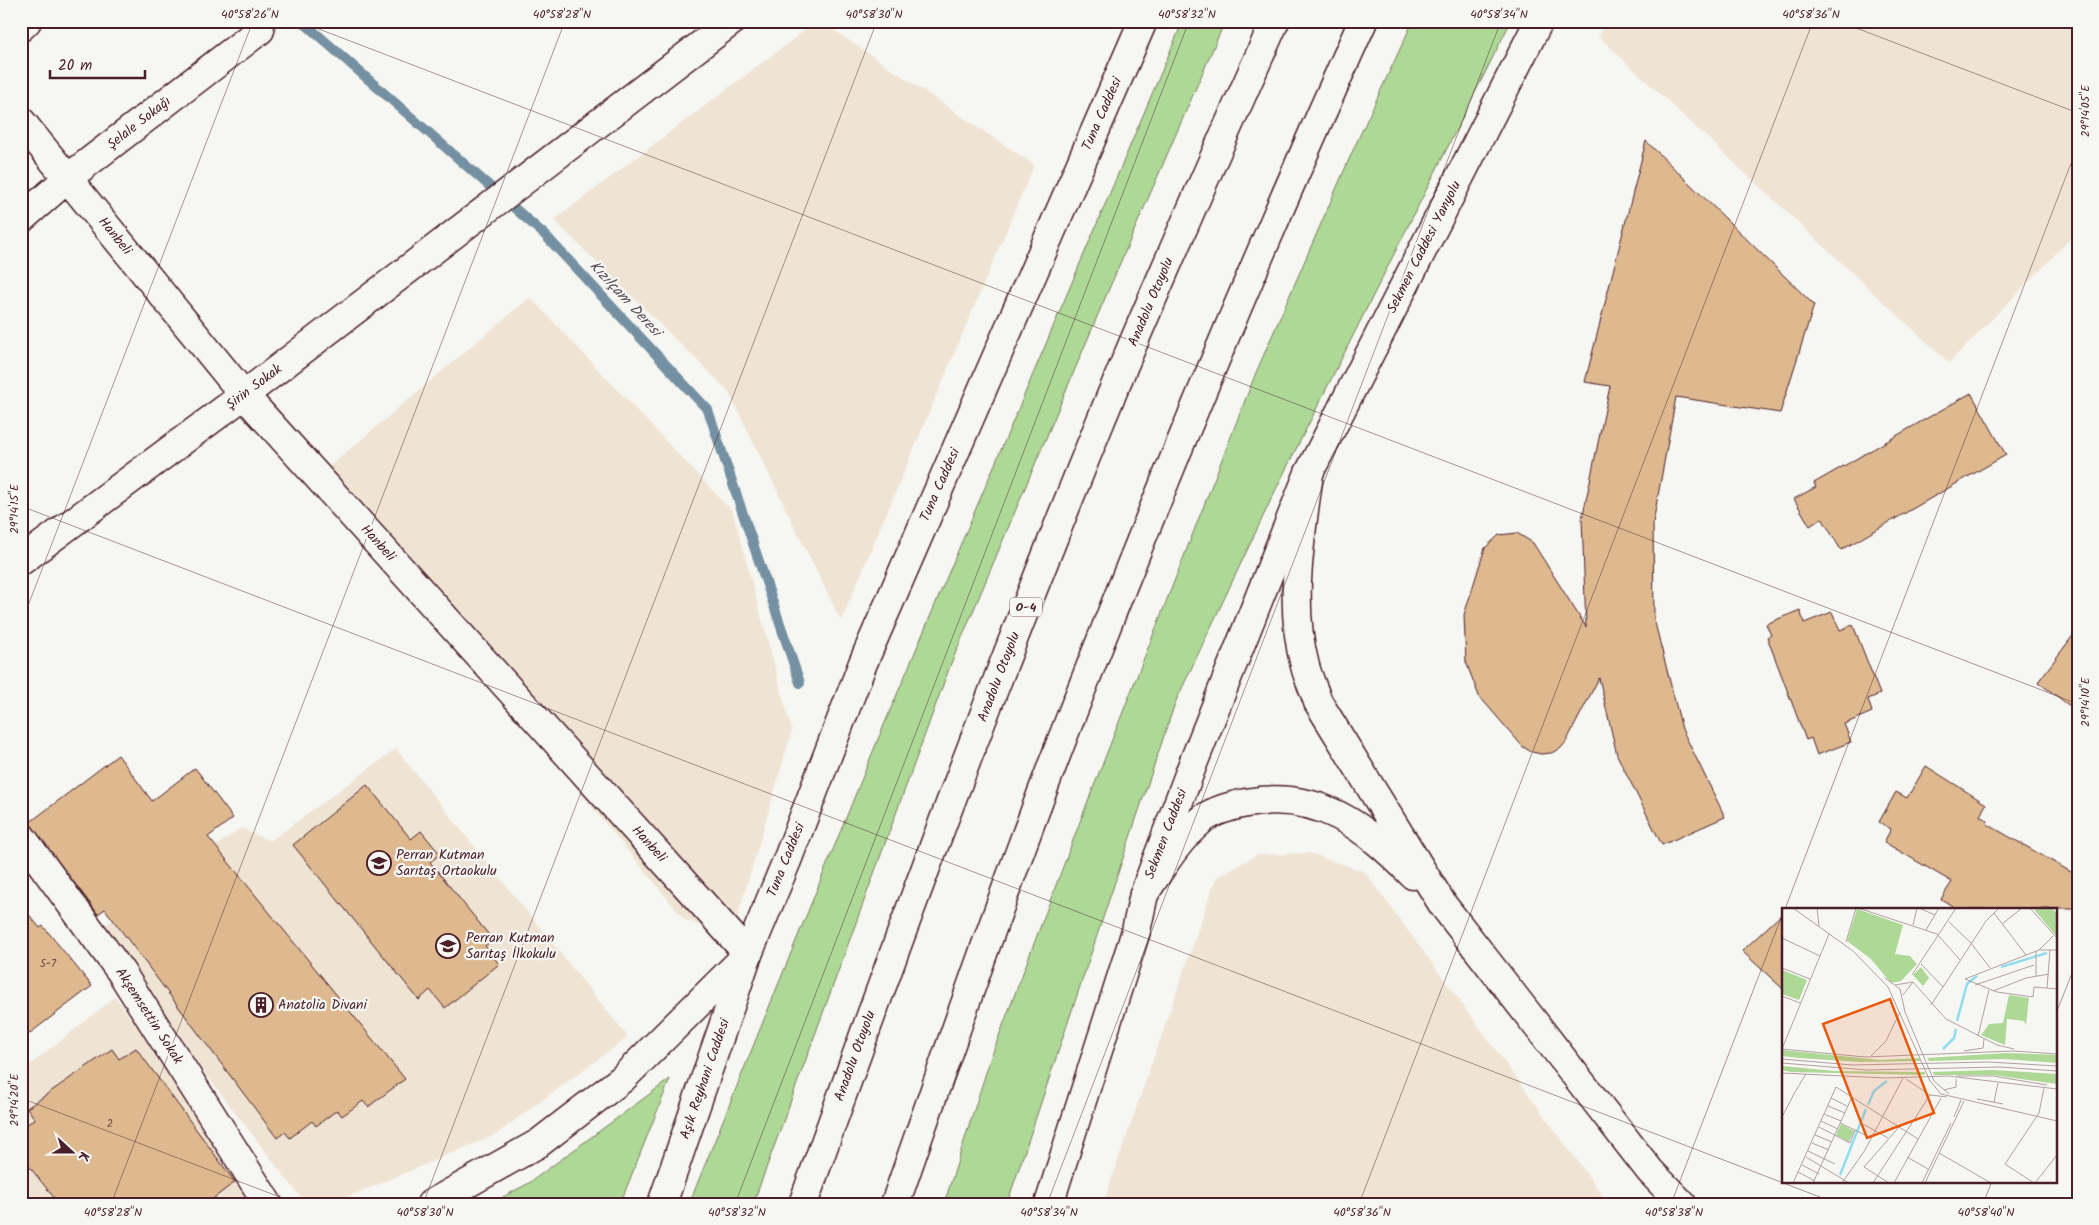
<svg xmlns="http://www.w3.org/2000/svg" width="2099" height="1225" viewBox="0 0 2099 1225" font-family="Kalam,sans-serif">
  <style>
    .built { fill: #efe4d4 }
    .green { fill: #aed896; stroke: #7c7c60 }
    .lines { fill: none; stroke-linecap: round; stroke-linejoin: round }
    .stream { stroke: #7490a2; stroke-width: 10 }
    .building { fill: #deb98f; stroke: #4a1f2b }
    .street-casing { stroke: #4a1f2b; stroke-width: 31 }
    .secondary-casing { stroke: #4a1f2b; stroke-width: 31 }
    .primary-casing { stroke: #4a1f2b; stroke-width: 31 }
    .highway-casing { stroke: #4a1f2b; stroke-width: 31 }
    .street { stroke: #f6f6f2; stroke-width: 28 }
    .secondary { stroke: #f6f6f2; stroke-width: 28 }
    .primary { stroke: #f6f6f2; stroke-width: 28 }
    .highway { stroke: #f6f6f2; stroke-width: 28 }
    .ticks { fill: none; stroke: #4a1f2b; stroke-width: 1; stroke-opacity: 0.45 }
    .labels { text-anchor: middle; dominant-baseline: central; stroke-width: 4.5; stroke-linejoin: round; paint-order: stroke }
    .number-label { font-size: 11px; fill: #6f4644 }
    .shield { fill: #f6f6f2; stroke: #7e6067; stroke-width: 1 }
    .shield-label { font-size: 12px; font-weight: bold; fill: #4a1f2b }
    .street-label { font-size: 14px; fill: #4a1f2b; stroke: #f6f6f2 }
    .poi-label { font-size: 14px; fill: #4a1f2b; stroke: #f6f6f2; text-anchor: start }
    .water-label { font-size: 15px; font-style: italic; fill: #5c4e5c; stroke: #f6f6f2 }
    .inset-river { fill: none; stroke: #90dcf1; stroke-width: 2.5 }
    .inset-road { fill: none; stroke: #b1a0a2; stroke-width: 1 }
    .view { fill: #e8590c; fill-opacity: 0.15; stroke: #e8590c; stroke-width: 2.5 }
    .inset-edge { fill: none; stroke: #4a1f2b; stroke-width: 2.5 }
    .neatline { fill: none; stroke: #4a1f2b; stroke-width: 2 }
    .ticks-label { font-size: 12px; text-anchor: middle; fill: #4a1f2b }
  </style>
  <rect width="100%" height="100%" fill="#f6f6f2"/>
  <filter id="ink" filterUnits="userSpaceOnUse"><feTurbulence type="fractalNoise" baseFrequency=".02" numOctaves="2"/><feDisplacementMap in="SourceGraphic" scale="10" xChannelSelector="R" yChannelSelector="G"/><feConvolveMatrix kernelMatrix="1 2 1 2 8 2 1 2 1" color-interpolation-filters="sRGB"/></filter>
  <g filter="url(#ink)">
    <g class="built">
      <polygon points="817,21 820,21 1034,165 841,621 728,391 554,220"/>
      <polygon points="1606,21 2078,21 2078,231 1949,363 1598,36"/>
      <polygon points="530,297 733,512 792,731 731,939 684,919 319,475"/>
      <polygon points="396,749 628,1037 495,1135 331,1204 306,1204 125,970 100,929 241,828 270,841"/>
      <polygon points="1309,853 1365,872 1609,1204 1103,1204 1216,878 1257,855"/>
      <polygon points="115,997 276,1204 24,1204 21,1200 21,1072"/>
    </g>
    <g class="green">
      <polygon points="1183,21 1225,21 1102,305 950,666 753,1204 689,1204 876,744"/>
      <polygon points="1413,21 1511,21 1276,489 1175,703 1007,1204 944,1204 990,1060 1081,819 1255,375 1354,148"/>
      <polygon points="670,1079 620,1204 490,1204 529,1183"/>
    </g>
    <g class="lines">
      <polyline class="stream" points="302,21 545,235 708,410 800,683"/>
    </g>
    <g class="building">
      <polygon points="1646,141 1814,305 1780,413 1676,397 1653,523 1654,619 1682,729 1725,817 1662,845 1617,755 1599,678 1566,742 1560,749 1551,753 1541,754 1532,752 1523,747 1479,696 1466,662 1464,615 1485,548 1499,535 1517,533 1533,543 1586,627 1582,519 1610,386 1585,382"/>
      <polygon points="1971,393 2006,455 1841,550 1822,518 1810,526 1794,499 1816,487 1814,483"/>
      <polygon points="1800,610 1804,623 1832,612 1840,630 1853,625 1880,694 1868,699 1872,712 1844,724 1851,742 1817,755 1811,738 1806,740 1767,637 1771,635 1766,624"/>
      <polygon points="2078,629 2078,712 2038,682"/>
      <polygon points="118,755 152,801 195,768 233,818 208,837 405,1079 368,1107 363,1101 342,1116 337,1110 316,1126 312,1121 290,1138 285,1132 277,1138 105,909 98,914 29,823"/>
      <polygon points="1926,766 1986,804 1980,816 1988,821 1987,824 2078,876 2078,909 1957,909 1941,899 1952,882 1884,842 1891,829 1879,822 1896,792 1907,798"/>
      <polygon points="367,785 411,839 421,831 440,854 430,862 493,940 485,946 499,964 445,1008 430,990 419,1000 293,845"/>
      <polygon points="21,905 40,928 43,926 92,986 21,1040"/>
      <polygon points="1783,913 1783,989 1742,951"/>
      <polygon points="136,1048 235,1182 206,1204 59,1204 21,1156 21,1128 35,1119 27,1108 112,1049 119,1059"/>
    </g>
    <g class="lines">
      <defs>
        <g id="street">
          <polyline points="21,27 27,21"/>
          <polyline points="21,121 244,395 748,954"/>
          <polyline points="21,219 68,178 260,30"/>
          <polyline points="21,561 244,395 732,21"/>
          <polyline points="21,836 121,972 268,1204"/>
        </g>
        <g id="secondary">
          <polyline points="662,1204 748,954 788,858 863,663 1143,21"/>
          <polyline points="1049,1204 1136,931 1144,894 1194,761 1309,473 1539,21"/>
        </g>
        <g id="primary">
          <path d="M1309,473C1301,536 1288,603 1305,666C1308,678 1314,690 1318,702L1443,905L1650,1171L1682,1204"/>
          <path d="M1144,894C1162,867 1178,839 1203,819C1214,810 1232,806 1246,803C1319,789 1365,827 1413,875"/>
          <polyline points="431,1204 539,1143 622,1079 748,954"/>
        </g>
        <g id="highway">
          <path d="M803,1204C897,940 995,679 1101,420C1156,286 1216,153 1275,21"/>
          <path d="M895,1204C958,1023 1021,841 1092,663C1177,447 1267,233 1363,21"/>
        </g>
      </defs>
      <use href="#street" class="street-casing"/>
      <use href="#secondary" class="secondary-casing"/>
      <use href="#primary" class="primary-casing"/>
      <use href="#highway" class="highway-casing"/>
      <use href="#street" class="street"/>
      <use href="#secondary" class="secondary"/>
      <use href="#primary" class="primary"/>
      <use href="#highway" class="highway"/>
    </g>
  </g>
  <path class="ticks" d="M298,21L2078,704M1838,21L2078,113M21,506L1838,1204M21,624L253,21M1785,909L2078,145M2055,1016L2078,958M21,1098L298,1204M111,1204L565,21M423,1204L877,21M735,1204L1189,21M1047,1204L1501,21M1359,1204L1813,21M1671,1204L1783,913M1983,1204L1992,1181"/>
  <defs>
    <symbol id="school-ring" viewBox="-11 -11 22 22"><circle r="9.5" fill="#f6f6f2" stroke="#4a1f2b" stroke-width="1.5"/><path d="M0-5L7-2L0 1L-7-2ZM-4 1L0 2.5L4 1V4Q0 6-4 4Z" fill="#4a1f2b"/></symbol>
    <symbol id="building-ring" viewBox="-11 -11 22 22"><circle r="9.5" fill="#f6f6f2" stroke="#4a1f2b" stroke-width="1.5"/><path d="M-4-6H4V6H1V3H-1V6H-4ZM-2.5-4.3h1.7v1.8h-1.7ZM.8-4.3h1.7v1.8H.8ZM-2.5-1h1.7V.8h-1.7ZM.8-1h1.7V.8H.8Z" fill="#4a1f2b"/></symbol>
  </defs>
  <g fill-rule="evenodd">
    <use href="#school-ring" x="365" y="849" width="28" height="28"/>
    <use href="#school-ring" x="434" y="932" width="28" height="28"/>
    <use href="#building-ring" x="247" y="991" width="28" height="28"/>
  </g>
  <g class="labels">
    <g class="number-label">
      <text x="48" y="964">5-7</text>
      <text x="110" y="1124">2</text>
    </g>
    <rect class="shield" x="1010" y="597.5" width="32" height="19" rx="4"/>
    <g class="shield-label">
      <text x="1026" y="607">O-4</text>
    </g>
    <g class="street-label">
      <text transform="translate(1102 114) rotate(-66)">Tuna Caddesi</text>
      <text transform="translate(139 123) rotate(-38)">Şelale Sokağı</text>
      <text transform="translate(115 236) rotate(51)">Hanbeli</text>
      <text transform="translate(1424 247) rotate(-63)">Sekmen Caddesi Yanyolu</text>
      <text transform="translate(1151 302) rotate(-67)">Anadolu Otoyolu</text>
      <text transform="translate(254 387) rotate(-37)">Şirin Sokak</text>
      <text transform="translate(940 485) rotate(-66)">Tuna Caddesi</text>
      <text transform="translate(378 543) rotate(48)">Hanbeli</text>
      <text transform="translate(999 677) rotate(-69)">Anadolu Otoyolu</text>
      <text transform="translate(1166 834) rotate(-69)">Sekmen Caddesi</text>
      <text transform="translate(649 844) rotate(48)">Hanbeli</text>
      <text transform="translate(786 860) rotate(-68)">Tuna Caddesi</text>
      <text transform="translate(149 1016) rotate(57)">Akşemsettin Sokak</text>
      <text transform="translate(855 1056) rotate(-70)">Anadolu Otoyolu</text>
      <text transform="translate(705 1079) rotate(-71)">Aşık Reyhani Caddesi</text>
    </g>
    <g class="poi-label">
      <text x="396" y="855">Perran Kutman<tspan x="396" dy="16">Sarıtaş Ortaokulu</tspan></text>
      <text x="466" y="938">Perran Kutman<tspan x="466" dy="16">Sarıtaş İlkokulu</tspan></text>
      <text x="278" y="1005">Anatolia Divani</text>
    </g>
    <g class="water-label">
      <text transform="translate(625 299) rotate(47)">Kızılçam Deresi</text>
    </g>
  </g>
  <g transform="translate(1782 908)">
    <rect width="275" height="275" fill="#f6f6f2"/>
    <path d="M251,0H270L275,6V29ZM75,1L121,17L113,46L128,48L135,56L119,73L109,75L89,51L65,33ZM139,59L147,70L141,78L131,67ZM0,62L25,72L17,92L0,86ZM227,87L247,90L244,117L242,113L225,111L223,137L199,127L207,116L221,115ZM0,142L99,152L137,150L139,153L79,154L17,150L0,148ZM224,145L275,147V155L222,151L147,153L145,150ZM0,158L53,163L143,164V167L9,164L0,162ZM210,162L275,166V176L211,167H152L150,164ZM59,216L72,223L67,234L54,227Z" fill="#aed896"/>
    <path class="inset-river" d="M219,59L265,45M175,113L185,76L195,68M161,141L172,130L174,121M86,197L92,183L105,173M58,267L84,201"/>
    <path class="inset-road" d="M11,0L71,43L106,79L148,173L159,186L275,213M35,0L37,18M76,0L155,26L178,52M137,0L153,7M248,0L275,30M212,5L244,47M167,14L189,35L208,60M220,16L240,0M131,17L135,0M144,22L157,0M0,30L38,48M64,34L74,0M257,42L271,28M275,42H257L183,71L215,84L251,89L252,79L275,81M254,43V68M139,56L161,79L149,97M0,60L28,71M130,67L174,0M103,70L118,81L123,104L152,173L167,186M131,74L164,111L215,137L232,141M113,77L131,74M193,77L252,57M161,79L204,13L217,0M265,80L268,42M211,83L244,70L267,66M121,87L131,74M0,88L18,95M196,128L207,82M0,141L47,26M0,141L83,149L231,143L275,146M182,143L201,140L202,131M89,148L104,133L118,104M0,151L70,157L206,154L275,158M0,155L85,162L218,159L275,163M0,165L103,170L166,168L275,181M174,168H211L265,177M124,171L148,187L165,189M162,182L174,179V171M13,184L24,166M49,190L65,198M195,191L221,196M212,194L216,175M46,198L63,205M42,206L59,213M0,209L13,184M172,209L179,192M39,213L56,221M81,216L106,230M37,219L68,235L73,222L58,215M73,222L89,230M33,227L50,234M30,235L47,242M26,243L53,256M157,245L209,275M24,249L67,275M125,249L146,261M20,257L37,266M16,264L33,273M11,275L54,179L136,231M31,275L70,189M60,275L83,242L121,170M91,275L148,187M107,275L82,259L117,219M112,275L159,190M140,275L169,215M143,275L182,193M252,275L223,256L257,205L262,180M253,275L275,247"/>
    <path class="view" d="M108,91L152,205L85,230L41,116Z"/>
    <rect width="275" height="275" class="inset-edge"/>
  </g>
  <rect width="2099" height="1225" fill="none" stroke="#f6f6f2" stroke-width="55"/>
  <g transform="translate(72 1152) rotate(111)" stroke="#f6f6f2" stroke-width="4" paint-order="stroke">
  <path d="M0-4L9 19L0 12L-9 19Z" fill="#4a1f2b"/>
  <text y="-8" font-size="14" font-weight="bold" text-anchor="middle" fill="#4a1f2b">K</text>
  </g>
  <path d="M50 70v8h95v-8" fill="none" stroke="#4a1f2b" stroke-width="2.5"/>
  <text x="58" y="70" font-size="15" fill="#4a1f2b" stroke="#f6f6f2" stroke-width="4" paint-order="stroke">20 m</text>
  <rect x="28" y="28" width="2044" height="1170" class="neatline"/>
  <g class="ticks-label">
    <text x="250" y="18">40°58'26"N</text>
    <text x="562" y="18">40°58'28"N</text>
    <text x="874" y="18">40°58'30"N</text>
    <text x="1187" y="18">40°58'32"N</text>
    <text x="1499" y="18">40°58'34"N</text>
    <text x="1811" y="18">40°58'36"N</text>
    <text transform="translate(2085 111) rotate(-90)" y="4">29°14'05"E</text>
    <text transform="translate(14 509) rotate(-90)" y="4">29°14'15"E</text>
    <text transform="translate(2085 702) rotate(-90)" y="4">29°14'10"E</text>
    <text transform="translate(14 1100) rotate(-90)" y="4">29°14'20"E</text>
    <text x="113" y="1216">40°58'28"N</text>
    <text x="425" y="1216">40°58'30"N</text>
    <text x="737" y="1216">40°58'32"N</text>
    <text x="1049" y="1216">40°58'34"N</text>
    <text x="1362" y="1216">40°58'36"N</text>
    <text x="1674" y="1216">40°58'38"N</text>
    <text x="1986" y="1216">40°58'40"N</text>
  </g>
</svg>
